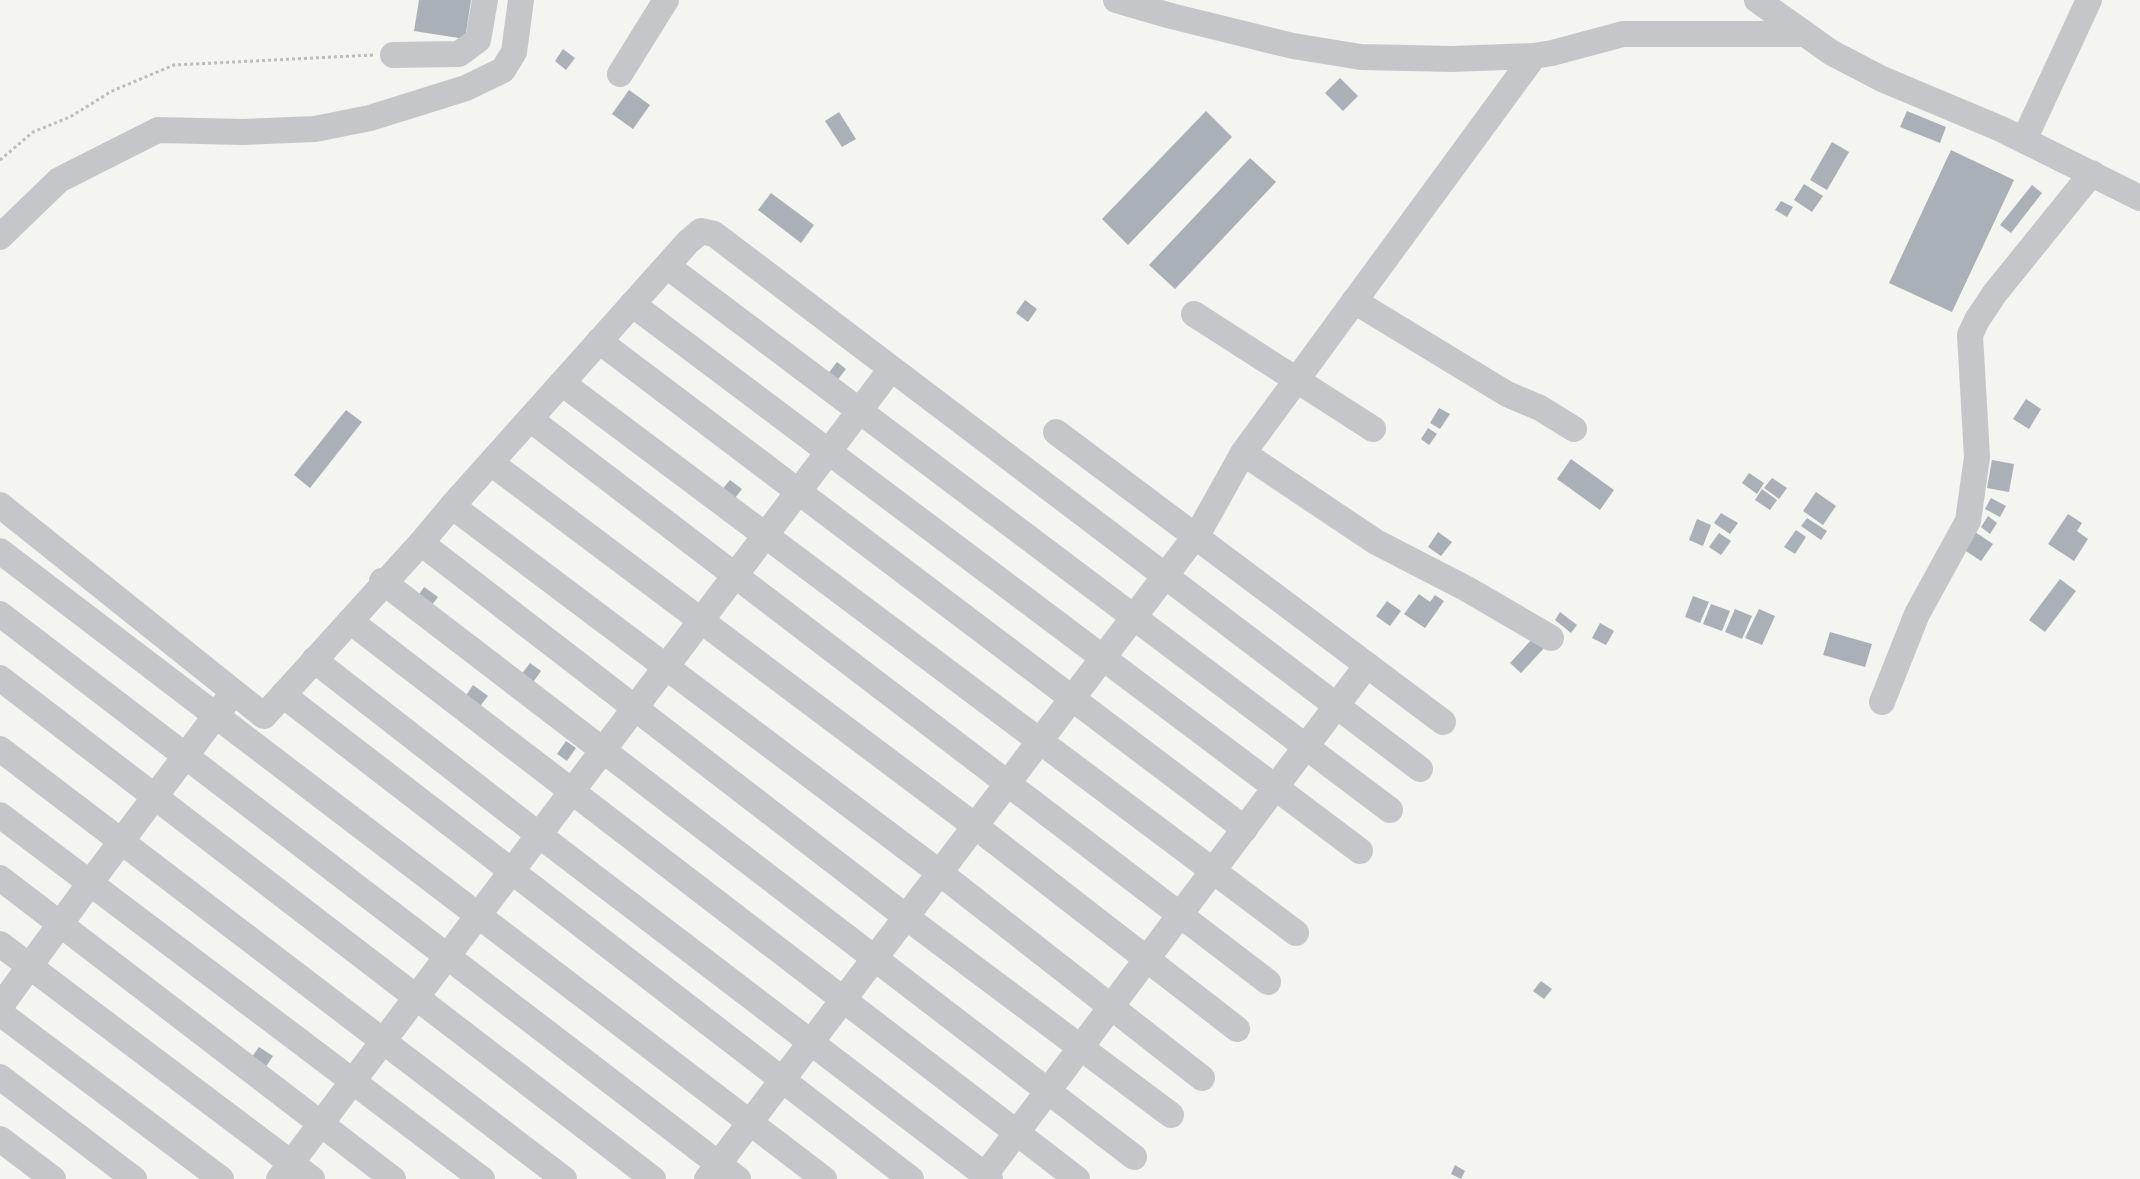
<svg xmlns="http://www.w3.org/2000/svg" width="2140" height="1179" viewBox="0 0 2140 1179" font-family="'Roboto Condensed',sans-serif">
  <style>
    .building { fill: #aab0b7 }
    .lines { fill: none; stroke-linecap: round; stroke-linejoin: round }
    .path { stroke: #bbbdbf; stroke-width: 3; stroke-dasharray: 3 3; stroke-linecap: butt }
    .minor { stroke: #c4c6ca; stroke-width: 26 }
  </style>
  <rect width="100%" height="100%" fill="#f4f4f0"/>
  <g class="building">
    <polygon points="419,0 471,0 465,39 414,31"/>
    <polygon points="563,49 575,58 566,70 555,61"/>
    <polygon points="1340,78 1358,96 1343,111 1325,93"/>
    <polygon points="629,90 650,105 633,129 612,114"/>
    <polygon points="1206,111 1232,137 1128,245 1102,219"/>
    <polygon points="1907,111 1946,127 1940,143 1900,127"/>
    <polygon points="839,112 856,139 842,147 825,121"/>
    <polygon points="1832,142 1849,152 1827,190 1810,180"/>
    <polygon points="1951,150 2014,180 1952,312 1889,283"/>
    <polygon points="1250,158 1276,182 1175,289 1149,265"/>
    <polygon points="1804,184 1823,196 1812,212 1794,200"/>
    <polygon points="2032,185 2042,193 2011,233 2000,225"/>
    <polygon points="771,193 814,225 801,243 758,210"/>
    <polygon points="1781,201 1793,207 1787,217 1775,210"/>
    <polygon points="1025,300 1037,309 1028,322 1016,313"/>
    <polygon points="837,362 846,369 836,382 827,375"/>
    <polygon points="2026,399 2041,409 2029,429 2013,419"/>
    <polygon points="1439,408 1450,414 1440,429 1430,423"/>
    <polygon points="346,410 362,422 310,488 294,475"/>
    <polygon points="1428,428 1437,434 1429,445 1421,439"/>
    <polygon points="1571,459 1614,490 1600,510 1557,479"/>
    <polygon points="1992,460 2014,464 2009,492 1987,488"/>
    <polygon points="1749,473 1764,483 1757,494 1742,483"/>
    <polygon points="1772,478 1787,488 1779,499 1764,488"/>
    <polygon points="730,480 742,489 732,502 720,492"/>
    <polygon points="1762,489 1777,500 1770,510 1755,500"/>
    <polygon points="1816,492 1836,506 1823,525 1803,511"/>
    <polygon points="1991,498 2006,506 2000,517 1985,509"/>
    <polygon points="1721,513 1738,523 1730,534 1714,523"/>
    <polygon points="2068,514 2082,523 2077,531 2088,539 2074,561 2048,544"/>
    <polygon points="1988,516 1997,523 1990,534 1981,527"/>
    <polygon points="1807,518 1827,531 1821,540 1801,526"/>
    <polygon points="1697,519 1711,525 1703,546 1689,540"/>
    <polygon points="1796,530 1806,537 1795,554 1784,547"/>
    <polygon points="1438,532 1452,542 1441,556 1428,547"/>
    <polygon points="1975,532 1993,544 1981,561 1963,549"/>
    <polygon points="1719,533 1731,541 1721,555 1709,547"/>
    <polygon points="2060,579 2076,591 2045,632 2029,620"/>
    <polygon points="424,587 438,597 429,609 416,599"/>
    <polygon points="1419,594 1430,602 1435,595 1444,601 1425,628 1404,614"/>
    <polygon points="1693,596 1709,602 1700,623 1685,617"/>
    <polygon points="1387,601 1401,611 1390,626 1376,616"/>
    <polygon points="1711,604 1730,611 1722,631 1703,624"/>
    <polygon points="1735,609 1752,616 1742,639 1725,632"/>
    <polygon points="1759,609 1775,616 1762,645 1745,638"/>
    <polygon points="1560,612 1577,625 1571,633 1555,620"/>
    <polygon points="1600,623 1614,631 1606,645 1592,638"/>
    <polygon points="1830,632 1872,644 1865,667 1823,655"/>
    <polygon points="1534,637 1545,647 1521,673 1510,663"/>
    <polygon points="530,663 541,671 529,688 518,679"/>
    <polygon points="473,685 488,696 477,710 463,700"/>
    <polygon points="566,741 576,748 567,761 557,754"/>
    <polygon points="1541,981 1552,989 1544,999 1533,991"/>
    <polygon points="259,1047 273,1056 263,1071 249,1061"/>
    <polygon points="1455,1165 1465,1171 1461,1179 1451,1174"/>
  </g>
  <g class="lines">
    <polyline class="path" points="0,160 33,132 70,117 112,91 174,65 373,55"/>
    <g class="minor">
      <polyline points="1116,0 1171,16 1293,46 1361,57 1452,59 1534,56 1552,53 1623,34 1804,34"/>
      <polyline points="1757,0 1832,53 1882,79 2001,129 2140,198"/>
      <polyline points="393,55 459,54 478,40 485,0"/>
      <polyline points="620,74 666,0"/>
      <polyline points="2024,140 2089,0"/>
      <polyline points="0,237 59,180 158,130 243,132 315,129 370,118 466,88 503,70 514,52 521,0"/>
      <polyline points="667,266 1390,810"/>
      <polyline points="1354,301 1507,394 1540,408 1574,429"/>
      <polyline points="632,304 1360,851"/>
      <polyline points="1194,314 1373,429"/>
      <polyline points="599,341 1245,829"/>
      <polyline points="562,383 1296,933"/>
      <polyline points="530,419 1268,982"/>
      <polyline points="1056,432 1443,722"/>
      <polyline points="1243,453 1376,542 1467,589 1551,638"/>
      <polyline points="491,463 975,826 1237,1029"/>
      <polyline points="0,505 264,716 421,543 452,506 688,242 701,231 714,234 1420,769"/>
      <polyline points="452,506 940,873 1202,1078"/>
      <polyline points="421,543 906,917 1171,1115"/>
      <polyline points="0,551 824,1179"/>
      <polyline points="382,581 1134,1157"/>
      <polyline points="0,614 738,1179"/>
      <polyline points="350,621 1077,1179"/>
      <polyline points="314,660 539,835 990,1179"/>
      <polyline points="0,678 653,1179"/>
      <polyline points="283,695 911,1179"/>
      <polyline points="1882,702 1917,614 1968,521 1977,457 1970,335 1977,320 1995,293 2092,173"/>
      <polyline points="0,749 564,1179"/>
      <polyline points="0,815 482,1179"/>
      <polyline points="0,878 393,1179"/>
      <polyline points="0,944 312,1179"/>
      <polyline points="0,1007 90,883 226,702"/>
      <polyline points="0,1013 221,1179"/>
      <polyline points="0,1077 134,1179"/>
      <polyline points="0,1139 53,1179"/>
      <polyline points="279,1179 891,369"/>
      <polyline points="707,1179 1200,530 1243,453 1534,56"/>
      <polyline points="982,1179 1367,665"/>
    </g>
  </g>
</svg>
